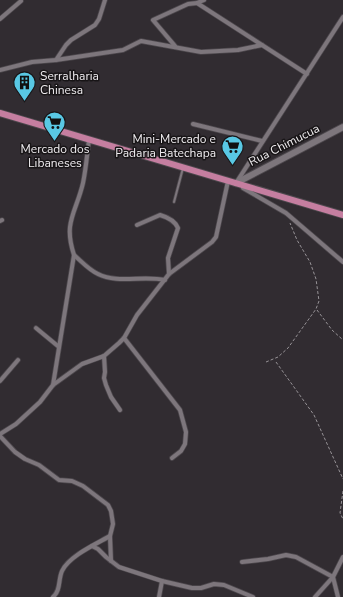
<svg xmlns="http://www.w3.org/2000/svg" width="343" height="597" viewBox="0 0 343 597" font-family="'Nunito Sans',sans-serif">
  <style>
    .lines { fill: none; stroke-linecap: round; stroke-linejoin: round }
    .lane-casing { stroke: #4d484d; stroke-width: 3.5 }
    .street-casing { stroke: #4d484d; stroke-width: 5.5 }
    .secondary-casing { stroke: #4d484d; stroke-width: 8 }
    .primary-casing { stroke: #4d484d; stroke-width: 8 }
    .path { stroke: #979397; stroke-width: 1; stroke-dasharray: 3 2; stroke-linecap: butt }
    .lane { stroke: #7d767c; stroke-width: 2 }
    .street { stroke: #7d767c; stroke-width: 4 }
    .secondary { stroke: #7d767c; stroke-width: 6 }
    .primary { stroke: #c57ea0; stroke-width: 6 }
    .labels { text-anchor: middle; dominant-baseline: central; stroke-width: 3; stroke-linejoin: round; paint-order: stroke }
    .poi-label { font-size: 12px; fill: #f0edf0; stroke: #181517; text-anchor: start }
    .street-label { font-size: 12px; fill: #f0edf0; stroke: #181517 }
  </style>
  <rect width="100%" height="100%" fill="#312c31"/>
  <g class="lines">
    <defs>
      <polyline id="lane" points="174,202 183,168"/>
      <g id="street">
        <polyline points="197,3 307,74"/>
        <polyline points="0,19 21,1"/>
        <polyline points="175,46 153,20 188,4 197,3 204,0"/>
        <polyline points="56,60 66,45 71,40 95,25 99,19 105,0"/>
        <polyline points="0,70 32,62 56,60 123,50 141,41 201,52 238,50 262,45"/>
        <polyline points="193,124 262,141"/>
        <polyline points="236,183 343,17"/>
        <polyline points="243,188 286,213 343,262"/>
        <polyline points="0,221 2,220"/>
        <path d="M137,225L160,215C167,217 175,221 178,228L168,258L169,274"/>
        <path d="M74,255C81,261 89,270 98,274C118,284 143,275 165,280"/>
        <polyline points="36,328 59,347"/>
        <polyline points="124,338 180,410 186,432 185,444 181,451 172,458"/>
        <polyline points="104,356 105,372 104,378 106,385 111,397 120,410"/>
        <polyline points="0,381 18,360"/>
        <path d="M53,385L74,255C63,222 76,213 83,183C86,169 87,154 89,140"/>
        <polyline points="0,434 16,424 40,402 53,385 82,364 104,356 119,343 124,338 137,315 169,274 212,242 216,237 228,181"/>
        <polyline points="0,436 15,452 25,459 39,465 59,480 72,481 83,486 108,505 111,511 113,524 110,536 111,561"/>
        <polyline points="92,546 98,549 106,557 119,567 162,581 192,588 201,588 214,584 224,585 253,597"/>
        <polyline points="242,562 268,559 286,555 296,557 333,577 338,597"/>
        <path d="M53,597C61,590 58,580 62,571C69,556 96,544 110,536"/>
        <polyline points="159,597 162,581"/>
        <polyline points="315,597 333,577 343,557"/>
      </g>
      <polyline id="secondary" points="236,183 343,127"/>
      <polyline id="primary" points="0,113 343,215"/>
    </defs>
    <use href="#lane" class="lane-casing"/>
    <use href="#street" class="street-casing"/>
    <use href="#secondary" class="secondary-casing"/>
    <use href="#primary" class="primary-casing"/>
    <g class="path">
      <polyline points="317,310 332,330 343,340"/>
      <polyline points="266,362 278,357 288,348 316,309 319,301 316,279 310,262 297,240 290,223"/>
      <polyline points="276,362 314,415 343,479"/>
      <polyline points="343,491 340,513 343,519"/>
    </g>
    <use href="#lane" class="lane"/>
    <use href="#street" class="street"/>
    <use href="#secondary" class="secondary"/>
    <use href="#primary" class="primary"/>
  </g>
  <defs>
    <symbol id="building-pin" viewBox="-11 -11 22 30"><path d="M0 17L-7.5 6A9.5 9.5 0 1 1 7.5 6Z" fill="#59c8e4" stroke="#181517"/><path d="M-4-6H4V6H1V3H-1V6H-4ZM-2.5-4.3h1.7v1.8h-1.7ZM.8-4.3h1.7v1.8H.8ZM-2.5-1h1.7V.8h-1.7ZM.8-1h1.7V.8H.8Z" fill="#111"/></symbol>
    <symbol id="supermarket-pin" viewBox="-11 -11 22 30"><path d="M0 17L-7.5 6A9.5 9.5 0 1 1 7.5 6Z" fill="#59c8e4" stroke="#181517"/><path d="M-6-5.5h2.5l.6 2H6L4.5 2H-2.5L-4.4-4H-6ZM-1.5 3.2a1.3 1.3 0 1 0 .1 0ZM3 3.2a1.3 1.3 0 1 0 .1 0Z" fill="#111"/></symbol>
  </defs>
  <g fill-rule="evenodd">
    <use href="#building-pin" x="12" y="70" width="25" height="34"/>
    <use href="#supermarket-pin" x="42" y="110" width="25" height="34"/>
    <use href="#supermarket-pin" x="220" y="134" width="25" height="34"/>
  </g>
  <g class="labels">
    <g class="poi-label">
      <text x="40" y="76">Serralharia<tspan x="40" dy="14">Chinesa</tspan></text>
      <text x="216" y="139" text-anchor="end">Mini-Mercado e<tspan x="216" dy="14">Padaria Batechapa</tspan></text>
      <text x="55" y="149" text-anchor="middle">Mercado dos<tspan x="55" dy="14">Libaneses</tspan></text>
    </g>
    <g class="street-label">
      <text transform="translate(284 145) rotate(-27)">Rua Chimucua</text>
    </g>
  </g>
</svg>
